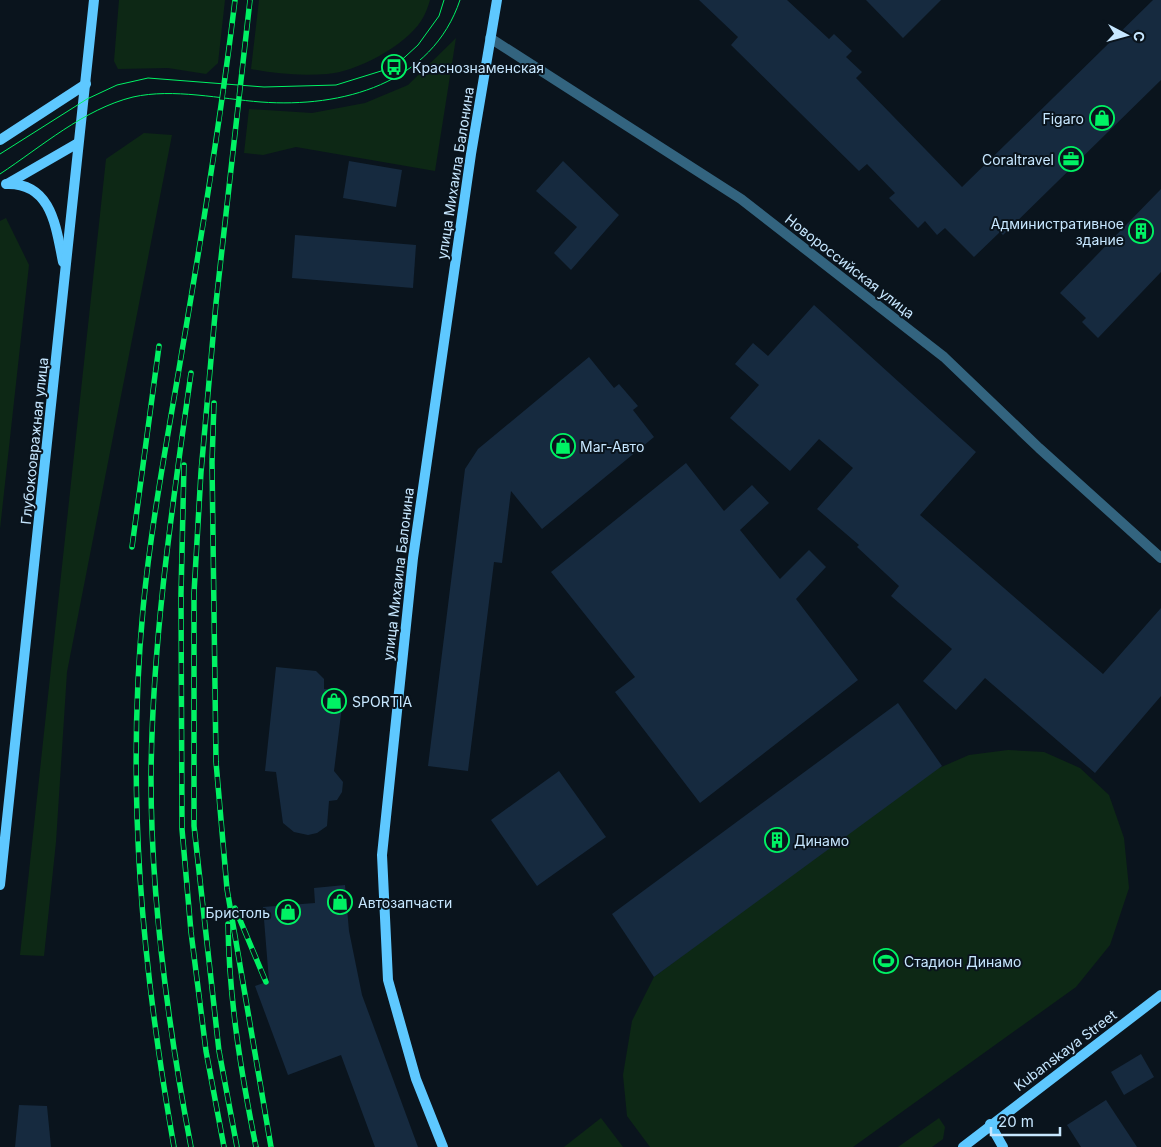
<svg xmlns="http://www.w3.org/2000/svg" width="1161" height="1147" viewBox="0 0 1161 1147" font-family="Inter,sans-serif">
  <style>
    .green { fill: #0d2815 }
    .building { fill: #162a3f }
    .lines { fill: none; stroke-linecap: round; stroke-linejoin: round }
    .street { stroke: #33647f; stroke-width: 10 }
    .secondary { stroke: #5ec8ff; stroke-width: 10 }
    .tram { stroke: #00f264; stroke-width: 1 }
    .rail-casing { stroke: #00f264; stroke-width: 5.5 }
    .rail { stroke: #0a141d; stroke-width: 4; stroke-dasharray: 11; stroke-linecap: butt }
    .labels { text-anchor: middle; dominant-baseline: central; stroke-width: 4; stroke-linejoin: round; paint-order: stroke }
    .poi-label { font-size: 14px; fill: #c7e7ff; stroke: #0a141d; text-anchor: start }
    .street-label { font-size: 14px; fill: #c7e7ff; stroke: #0a141d }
  </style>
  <rect width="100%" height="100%" fill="#0a141d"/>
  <g class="green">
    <polygon points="119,0 225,0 218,63 206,74 168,68 118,69 114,61"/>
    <path d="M259,0H430C428,7 425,15 421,21C405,46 356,72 327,74C301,76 276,74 251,69Z"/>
    <polygon points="456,38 435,171 296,147 263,155 244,153 249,109 312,113 365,103 408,85"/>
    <polygon points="144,133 172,135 67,672 56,842 44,956 20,955 106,159"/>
    <polygon points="6,218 29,265 0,529 0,221"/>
    <polygon points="1008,750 1044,752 1080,768 1109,795 1124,838 1129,888 1110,945 1076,987 853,1147 650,1147 627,1116 623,1075 632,1021 654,977 923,775 969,755"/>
    <polygon points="601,1118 623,1147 564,1147"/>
    <polygon points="939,1118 945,1127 943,1139 932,1147 898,1147"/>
  </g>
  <g class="building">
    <polygon points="699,0 787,0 829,39 834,34 852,51 846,57 862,72 856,78 962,187 1153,0 1161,0 1161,80 1003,235 1000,232 974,257 945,228 937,235 925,221 918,228 889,198 895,193 867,164 859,171 731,45 738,37"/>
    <polygon points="866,0 941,0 903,38"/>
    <polygon points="349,161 402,170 396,207 343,198"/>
    <polygon points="563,161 619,215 571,270 554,253 577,227 536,191"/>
    <polygon points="1161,189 1161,272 1098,338 1082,322 1086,318 1060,293"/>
    <polygon points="295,235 416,245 413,288 292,278"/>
    <polygon points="814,305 976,452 920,515 1103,674 1161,608 1161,696 1095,773 985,678 956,710 923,681 952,649 891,596 899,586 857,547 859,545 817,509 853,468 819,439 790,471 730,418 759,385 735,364 753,343 768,356"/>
    <polygon points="589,357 614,388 619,384 638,406 633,410 654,437 542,529 511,491 502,563 494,562 468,771 428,766 465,469 478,449"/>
    <polygon points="686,463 724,511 752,485 769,503 740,530 780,579 809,550 826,567 796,599 858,680 700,803 615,692 635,677 551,572"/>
    <polygon points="276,667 316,671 324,679 324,689 344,690 334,771 343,782 342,792 337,800 329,801 327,826 317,833 308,835 294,832 283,823 276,772 265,771"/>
    <polygon points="898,703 942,766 654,977 612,914"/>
    <polygon points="559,771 606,837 537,886 491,820"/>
    <polygon points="345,885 349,931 362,995 418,1147 375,1147 341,1055 288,1075 255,986 269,981 263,907 315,903 314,888"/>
    <polygon points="1141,1054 1154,1077 1124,1095 1111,1072"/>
    <polygon points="1106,1100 1137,1147 1081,1147 1067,1125"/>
    <polygon points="19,1105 47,1106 51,1147 15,1147"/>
  </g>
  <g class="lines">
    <polyline class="street" points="490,38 741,199 944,357 1039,448 1161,558"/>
    <g class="secondary">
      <polyline points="0,140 86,84"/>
      <path d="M6,184C52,182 56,228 63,262"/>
      <polyline points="7,184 78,143"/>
      <polyline points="0,885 94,0"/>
      <polyline points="990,1124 1003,1147"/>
      <polyline points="443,1147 416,1079 388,980 382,855 413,558 471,154 497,0"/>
      <polyline points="963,1147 1161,995"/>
    </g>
    <g class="tram">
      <polyline points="0,154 87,99 117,85 148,78 264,87 336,85 394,67 418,45 439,16 444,0"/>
      <path d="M0,174C41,147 84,109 133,97C173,88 221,99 261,102C342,108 432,84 460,0"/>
    </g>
    <defs>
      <g id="rail">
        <polyline points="214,403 212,462 216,762 227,889 271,1147"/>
        <polyline points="184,465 181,594 182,829 191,932 206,1051 224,1147"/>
        <polyline points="132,547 159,346"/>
        <polyline points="235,908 266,982"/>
        <path d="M228,924C229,999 241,1073 256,1147"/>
        <path d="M174,1147C142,965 126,794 143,609C151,523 168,436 182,351C202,234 221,117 235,0"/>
        <path d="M191,1147C168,1026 151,902 151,778C152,642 172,508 191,373"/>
        <polyline points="237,1147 219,1051 194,826 194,593 201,472 216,303 250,0"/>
      </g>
    </defs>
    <use href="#rail" class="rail-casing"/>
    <use href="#rail" class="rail"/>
  </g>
  <defs>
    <symbol id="bus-ring" viewBox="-11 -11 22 22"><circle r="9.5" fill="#0a141d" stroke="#00f264" stroke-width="1.5"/><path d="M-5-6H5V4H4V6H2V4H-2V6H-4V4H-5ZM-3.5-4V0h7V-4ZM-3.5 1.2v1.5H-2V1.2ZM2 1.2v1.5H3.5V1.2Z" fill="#00f264"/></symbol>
    <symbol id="shop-ring" viewBox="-11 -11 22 22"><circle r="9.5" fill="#0a141d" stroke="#00f264" stroke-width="1.5"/><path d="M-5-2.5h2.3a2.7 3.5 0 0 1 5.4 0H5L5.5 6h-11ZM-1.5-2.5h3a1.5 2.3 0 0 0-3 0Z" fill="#00f264"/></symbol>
    <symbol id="office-ring" viewBox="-11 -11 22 22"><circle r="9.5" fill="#0a141d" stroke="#00f264" stroke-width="1.5"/><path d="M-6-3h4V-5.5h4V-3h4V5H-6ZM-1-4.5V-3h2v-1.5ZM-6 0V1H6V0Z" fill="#00f264"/></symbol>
    <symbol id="building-ring" viewBox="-11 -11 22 22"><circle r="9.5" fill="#0a141d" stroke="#00f264" stroke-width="1.5"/><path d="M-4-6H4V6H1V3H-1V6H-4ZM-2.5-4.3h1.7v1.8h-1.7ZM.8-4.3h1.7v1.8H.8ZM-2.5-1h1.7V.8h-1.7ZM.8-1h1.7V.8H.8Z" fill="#00f264"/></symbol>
    <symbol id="stadium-ring" viewBox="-11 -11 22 22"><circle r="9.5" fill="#0a141d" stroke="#00f264" stroke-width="1.5"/><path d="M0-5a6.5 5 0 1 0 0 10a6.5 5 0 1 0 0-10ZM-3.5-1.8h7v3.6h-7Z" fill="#00f264"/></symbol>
  </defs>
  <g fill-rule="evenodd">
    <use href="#bus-ring" x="380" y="53" width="28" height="28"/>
    <use href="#shop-ring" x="1088" y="104" width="28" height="28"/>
    <use href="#office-ring" x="1057" y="145" width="28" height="28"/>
    <use href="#building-ring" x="1127" y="217" width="28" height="28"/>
    <use href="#shop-ring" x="549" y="432" width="28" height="28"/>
    <use href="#shop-ring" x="320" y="687" width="28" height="28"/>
    <use href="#building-ring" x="763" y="826" width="28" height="28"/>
    <use href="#shop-ring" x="326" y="888" width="28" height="28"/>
    <use href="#shop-ring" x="274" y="898" width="28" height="28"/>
    <use href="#stadium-ring" x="872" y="947" width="28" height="28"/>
  </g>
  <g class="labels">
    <g class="poi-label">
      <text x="412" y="67">Краснознаменская</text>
      <text x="1084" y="118" text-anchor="end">Figaro</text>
      <text x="1054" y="159" text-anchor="end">Coraltravel</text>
      <text x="1124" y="223" text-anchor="end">Административное<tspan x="1124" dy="16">здание</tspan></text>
      <text x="580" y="446">Маг-Авто</text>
      <text x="352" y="701">SPORTIA</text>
      <text x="794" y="840">Динамо</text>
      <text x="358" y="902">Автозапчасти</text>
      <text x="270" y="912" text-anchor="end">Бристоль</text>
      <text x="904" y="961">Стадион Динамо</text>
    </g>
    <g class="street-label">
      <text transform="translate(455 173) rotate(-81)">улица Михаила Балонина</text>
      <text transform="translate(850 266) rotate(38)">Новороссийская улица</text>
      <text transform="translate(34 441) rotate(-84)">Глубокоовражная улица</text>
      <text transform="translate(398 574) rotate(-83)">улица Михаила Балонина</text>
      <text transform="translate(1065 1050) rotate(-37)">Kubanskaya Street</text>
    </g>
  </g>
  <g transform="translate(1126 35) rotate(96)" stroke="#0a141d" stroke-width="4" paint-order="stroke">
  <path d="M0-4L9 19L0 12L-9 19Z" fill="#c7e7ff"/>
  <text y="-8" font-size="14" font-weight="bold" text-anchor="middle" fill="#c7e7ff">С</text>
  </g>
  <path d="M991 1127v8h69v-8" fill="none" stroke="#c7e7ff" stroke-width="2.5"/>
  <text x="998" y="1127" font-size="15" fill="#c7e7ff" stroke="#0a141d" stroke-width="4" paint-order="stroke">20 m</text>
</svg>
